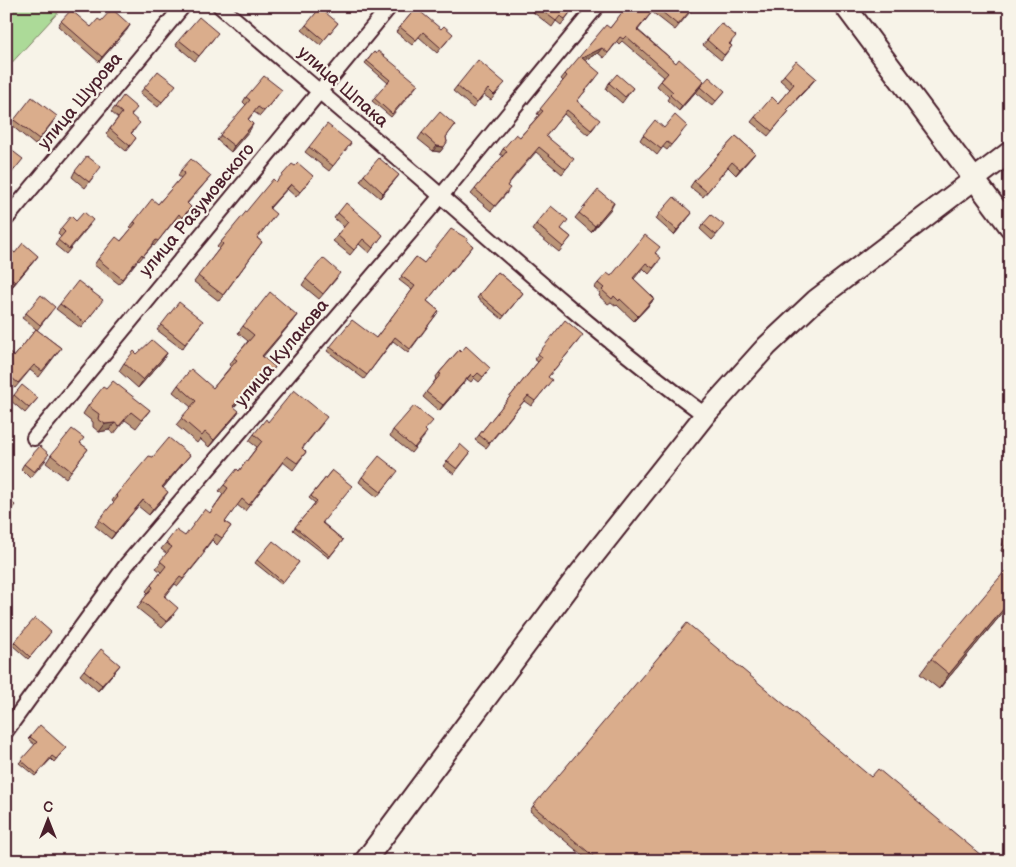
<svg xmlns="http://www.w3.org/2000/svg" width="1016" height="867" viewBox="0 0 1016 867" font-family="'Balsamiq Sans',sans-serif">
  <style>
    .green { fill: #acda98; stroke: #7b7c62 }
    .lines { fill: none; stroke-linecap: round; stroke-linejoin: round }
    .street-casing { stroke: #4a1f2b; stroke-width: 18 }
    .secondary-casing { stroke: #4a1f2b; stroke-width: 24 }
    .street { stroke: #f7f3e8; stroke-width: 14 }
    .secondary { stroke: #f7f3e8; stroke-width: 20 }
    .wall { fill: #bb9578; stroke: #4a1f2b }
    .shaded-wall { fill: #997962; stroke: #4a1f2b }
    .building { fill: #daad8c; stroke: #4a1f2b }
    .labels { text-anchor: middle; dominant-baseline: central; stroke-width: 4.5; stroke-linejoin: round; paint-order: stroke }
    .street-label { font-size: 18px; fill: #4a1f2b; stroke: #f7f3e8 }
  </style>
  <rect width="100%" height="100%" fill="#f7f3e8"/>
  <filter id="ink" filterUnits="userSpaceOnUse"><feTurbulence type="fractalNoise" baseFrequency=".02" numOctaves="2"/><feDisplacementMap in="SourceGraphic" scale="10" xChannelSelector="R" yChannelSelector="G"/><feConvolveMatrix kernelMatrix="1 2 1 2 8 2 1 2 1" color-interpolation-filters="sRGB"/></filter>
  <g filter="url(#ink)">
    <polygon class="green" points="6,6 64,6 6,69"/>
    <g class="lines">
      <defs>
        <g id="street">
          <path d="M220,6C293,70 368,132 441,196C527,272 613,347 705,415"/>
          <polyline points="6,219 183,6"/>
          <polyline points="34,438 390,6"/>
          <polyline points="6,731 127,564 441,196 597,6"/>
        </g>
        <g id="secondary">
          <polyline points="845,6 1010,227"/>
          <polyline points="365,861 572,583 705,415 767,346 816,300 1010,152"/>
        </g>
      </defs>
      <use href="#street" class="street-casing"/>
      <use href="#secondary" class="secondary-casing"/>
      <use href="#street" class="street"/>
      <use href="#secondary" class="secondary"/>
    </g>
    <g class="wall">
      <polygon points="531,6 575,6 561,25 556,21 552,27 529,9"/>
      <polygon points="623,6 674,6 676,8 678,6 695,6 675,30 652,12 638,30 676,63 704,81 679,111 667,100 669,97 657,86 664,77 622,41 619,44 617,42 604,58 598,53 585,60 596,78 577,101 596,125 588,135 564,114 546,136 570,164 562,174 536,152 511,181 507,186 507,193 491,211 471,194 503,156 500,154 503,149 520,137 539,115 537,114 563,81 561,79 565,74 610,28 624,11 621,9"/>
      <polygon points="416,8 449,39 437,53 419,37 412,45 396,32"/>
      <polygon points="61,21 91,27 101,21 130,25 99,62 58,26"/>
      <polygon points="338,23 320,45 302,30 306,25"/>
      <polygon points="214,38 195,61 176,45 179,40"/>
      <polygon points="707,40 732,41 730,44 732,46 721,60 703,45"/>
      <polygon points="374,52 416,87 391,117 372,101 388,83 365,63"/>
      <polygon points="784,75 812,83 787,110 789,111 785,116 768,136 751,122 755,117 778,103 790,89 780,80"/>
      <polygon points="609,83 633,88 622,103 606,89"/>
      <polygon points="457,86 501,88 491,100 484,95 473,108 453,91"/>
      <polygon points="700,87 725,91 712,106 696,93"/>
      <polygon points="144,88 172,90 158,107 140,93"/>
      <polygon points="278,95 260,116 254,112 248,120 253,124 231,152 217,140 246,105 243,102 246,97"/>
      <polygon points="115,107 131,115 136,128 131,134 136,138 126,151 106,134 118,118 111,112"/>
      <polygon points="14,120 53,122 35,145 11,125"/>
      <polygon points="455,125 446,137 447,142 440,152 433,151 418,139 422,133"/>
      <polygon points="664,128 683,131 667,150 663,147 657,155 640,140 643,135"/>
      <polygon points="736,136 755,153 736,175 728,167 703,197 690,187 694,181"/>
      <polygon points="351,143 329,171 305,152 309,147"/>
      <polygon points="295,166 313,176 296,197 287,189 270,208 272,219 257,238 262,242 219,301 194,282 219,249 217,247 221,242 276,182"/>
      <polygon points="181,170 211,176 187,204 191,207 188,212 179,223 175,220 154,246 153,245 139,261 138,260 119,284 94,265 98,259 121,241 132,228 130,227 134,222 158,204 181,178 178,176"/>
      <polygon points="75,171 97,172 85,188 72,177"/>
      <polygon points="364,175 395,180 380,198 360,181"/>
      <polygon points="614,203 591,232 575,218 579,213"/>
      <polygon points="338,213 383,235 369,253 359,244 350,255 333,241 344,227 334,218"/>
      <polygon points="659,214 688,218 674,235 656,219"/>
      <polygon points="536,224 561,229 571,237 559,252 532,230"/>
      <polygon points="703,224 720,231 712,240 700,229"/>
      <polygon points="90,225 66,254 55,245 61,237 58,234 61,228"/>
      <polygon points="467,241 473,246 452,272 451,271 427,301 439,311 408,353 393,341 364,379 327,351 330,347 376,338 412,290 399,280 416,257 424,263"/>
      <polygon points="15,253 34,261 12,287 6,283 6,255"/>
      <polygon points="656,253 658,263 649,274 643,268 634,279 654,298 651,303 634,321 617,305 616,306 611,302 608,304 599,296 600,293 594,288 598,283"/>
      <polygon points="498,272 523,293 502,319 477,298"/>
      <polygon points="337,278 319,299 302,285 306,279"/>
      <polygon points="60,304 99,305 81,328 56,309"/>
      <polygon points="51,312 37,330 61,348 39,377 30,370 15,388 6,381 6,350 14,357 36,329 22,318 26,313"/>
      <polygon points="297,315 262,357 270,374 248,400 244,396 234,407 234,418 209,447 200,439 197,443 176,425 191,407 173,392 178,385 213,388 231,366 229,365 248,341 238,333 243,326"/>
      <polygon points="203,321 182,349 157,330 161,325"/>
      <polygon points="579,340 548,377 548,385 531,406 524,401 486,448 475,440 538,362 534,359 538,354"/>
      <polygon points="459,350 487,373 479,382 474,378 471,382 467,379 439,411 423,397 436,379 435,378 439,373"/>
      <polygon points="167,353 162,361 138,388 119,371 124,363 137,354"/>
      <polygon points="106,389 150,410 136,428 125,420 114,434 109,430 99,432 93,427 93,422 83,414 88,406"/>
      <polygon points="14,395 38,398 25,413 10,400"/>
      <polygon points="268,422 323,423 302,449 306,452 293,470 283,462 245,511 237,505 225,522 231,526 217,545 212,540 204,551 200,559 178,586 175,584 165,597 174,615 162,628 137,608 148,593 146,591 161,572 156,568 167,554 161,549 166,543 185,536 210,513 223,494 219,491 224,485 239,471 257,447 249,441 254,434"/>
      <polygon points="393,430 426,431 424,437 411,453 390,436"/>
      <polygon points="80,443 88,449 66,478 46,463 51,455"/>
      <polygon points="470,453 454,474 443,466 447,461"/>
      <polygon points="153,457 185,461 163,488 164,498 149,515 138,506 111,539 95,526 114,503 112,501 116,495"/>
      <polygon points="46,460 30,478 21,469 24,464"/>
      <polygon points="332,470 323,523 343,540 329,558 293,530 315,503 309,498"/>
      <polygon points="394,476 377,497 359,482 362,477"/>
      <polygon points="1010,516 1010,553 1001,551"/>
      <polygon points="257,560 299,562 281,584 255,563"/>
      <polygon points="1010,575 1010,604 939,689 920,674 931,659"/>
      <polygon points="49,635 28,659 12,645 14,642"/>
      <polygon points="84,670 116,670 98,691 80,675"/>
      <polygon points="30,737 64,750 54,762 51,759 35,776 19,763 35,745 28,739"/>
      <polygon points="871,777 988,861 589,861 530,811 533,806"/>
    </g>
    <g class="shaded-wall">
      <polygon points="130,25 127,30 99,62 102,57"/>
      <polygon points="602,48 598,53 579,63 582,58"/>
      <polygon points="816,78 812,83 783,114 787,109"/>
      <polygon points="704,81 701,86 679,111 682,106"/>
      <polygon points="253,124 250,130 231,152 234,146"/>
      <polygon points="437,146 444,147 440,152 433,151"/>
      <polygon points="755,153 751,158 736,175 740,169"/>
      <polygon points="399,175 395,180 380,198 383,193"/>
      <polygon points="291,184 287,189 265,213 269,208"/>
      <polygon points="614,203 611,209 591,232 595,226"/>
      <polygon points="692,213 688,218 674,235 677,230"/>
      <polygon points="38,256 34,261 12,287 15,282"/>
      <polygon points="654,298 651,303 634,321 638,316"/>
      <polygon points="297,315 292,322 257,364 262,356"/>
      <polygon points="167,353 162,361 138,388 143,380"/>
      <polygon points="275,367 270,374 248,400 253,393"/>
      <polygon points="471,374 467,379 439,411 443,405"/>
      <polygon points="249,389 244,396 228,414 233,406"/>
      <polygon points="239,411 234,418 209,447 214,440"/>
      <polygon points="115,423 109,430 99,432 105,424"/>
      <polygon points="190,455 185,461 158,494 162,487"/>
      <polygon points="168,492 164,498 149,515 153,509"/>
      <polygon points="143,500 138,506 111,539 115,533"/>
      <polygon points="1010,538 1010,553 1001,551"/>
      <polygon points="1010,601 1010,604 939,689 949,674"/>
      <polygon points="120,665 116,670 98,691 102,685"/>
    </g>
    <g class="building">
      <polygon points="536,6 575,6 565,19 560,16 556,21"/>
      <polygon points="627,6 674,6 676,8 678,6 694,6 678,25 656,7 637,30 676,63 679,59 704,81 682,106 670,95 673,92 661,81 668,73 626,36 623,39 620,37 608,53 602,48 582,58 600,73 577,101 600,120 591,130 567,110 546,136 574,159 566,169 539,147 514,176 507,186 510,188 495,206 475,189 507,151 503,149 516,134 520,137 543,111 540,109 567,76 565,74 606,25 610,28"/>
      <polygon points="320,8 338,23 324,40 306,25"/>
      <polygon points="416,8 441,29 444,26 453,34 441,48 423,32 416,40 400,27"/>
      <polygon points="112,9 130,25 102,57 61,21 71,10 91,27 98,19 101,21"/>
      <polygon points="199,17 218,33 199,56 179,40"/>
      <polygon points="721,23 736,36 729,44 732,46 724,55 707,40"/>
      <polygon points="378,51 418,84 392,114 374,98 390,80 367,61 374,52 376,54"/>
      <polygon points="478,60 505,83 494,95 488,89 477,103 457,86"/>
      <polygon points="796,61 816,78 787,109 789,111 772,131 755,117 772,97 778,103 794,84 784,75"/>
      <polygon points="158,71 176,85 162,102 144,88"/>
      <polygon points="617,74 633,88 625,97 609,83"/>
      <polygon points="264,76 282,90 264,111 258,107 248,119 253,124 234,146 220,135 250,100 246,97"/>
      <polygon points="709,77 725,91 716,101 700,87"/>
      <polygon points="123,96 137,108 131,115 140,123 131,133 136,138 130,146 110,129 122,113 115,107"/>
      <polygon points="32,97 57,116 39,139 14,120"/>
      <polygon points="440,112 455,125 446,137 447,142 444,147 437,146 422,133"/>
      <polygon points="675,115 687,126 671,145 667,142 661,149 643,135 655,120 664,128"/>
      <polygon points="327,124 351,143 333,166 309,147"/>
      <polygon points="736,136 755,153 740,169 732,162 707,192 694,181"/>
      <polygon points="6,146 23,159 6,180"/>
      <polygon points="87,156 101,167 89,182 75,171"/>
      <polygon points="379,158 399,175 383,193 364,175"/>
      <polygon points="191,159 211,176 187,203 191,207 182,218 179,214 158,241 156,240 143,256 142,254 122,279 98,259 116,237 121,241 136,223 134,222 152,199 158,204 185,173 181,170"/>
      <polygon points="298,163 313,176 300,192 291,184 269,208 276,214 257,238 262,242 223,295 198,276 223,244 221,242 273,179 276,182 292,164 295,166"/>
      <polygon points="598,190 614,203 595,226 579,213"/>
      <polygon points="674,197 692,213 677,230 659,214"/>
      <polygon points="346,203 383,235 373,248 363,239 354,250 337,235 348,222 338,213"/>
      <polygon points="551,206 568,220 561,229 571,237 563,247 536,224"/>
      <polygon points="84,212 93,220 69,249 58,240 65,232 61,228 71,216 76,221"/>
      <polygon points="711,215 724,225 716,235 703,224"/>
      <polygon points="451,229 468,239 467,241 473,246 455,268 454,267 427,301 439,311 410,349 395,337 367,375 330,347 352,320 376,338 415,286 401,276 416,257 424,263"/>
      <polygon points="645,235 660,247 655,253 661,258 653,268 646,263 633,278 654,298 638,316 620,299 619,301 614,296 612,299 602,290 604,288 598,283 607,273 611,276"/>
      <polygon points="23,243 38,256 15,282 6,274 6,255 11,250 15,253"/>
      <polygon points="323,258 340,273 323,294 306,279"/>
      <polygon points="498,272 523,293 504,316 479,295"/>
      <polygon points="78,281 103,300 85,323 60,304"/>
      <polygon points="270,292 297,315 262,356 275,367 253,393 249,389 233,406 239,411 214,440 205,432 202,436 181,418 196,401 178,385 191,369 213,388 237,360 234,358 254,335 243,326"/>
      <polygon points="41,295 55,307 40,325 26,313"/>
      <polygon points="179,302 203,321 185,344 161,325"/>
      <polygon points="565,320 583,335 548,377 552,380 535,401 528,396 489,443 479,435 542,357 538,354"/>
      <polygon points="36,329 61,348 42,371 34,365 18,383 6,373 6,350 14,357"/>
      <polygon points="152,340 167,353 143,380 124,363 134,351 137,354"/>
      <polygon points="466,346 490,368 483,377 478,373 474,377 471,374 443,405 426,392 441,374 439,373 459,350 461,352"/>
      <polygon points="113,381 150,410 141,420 131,412 119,426 115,423 105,424 98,419 99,414 88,406 103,387 106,389"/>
      <polygon points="22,385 38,398 29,408 14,395"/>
      <polygon points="294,390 327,417 302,448 306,452 297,463 287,456 249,505 242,499 225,522 231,526 222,538 216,534 203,551 205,552 183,579 180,577 164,596 178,608 167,622 142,601 153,587 151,585 166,566 160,561 172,547 166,543 176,530 185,536 205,509 210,513 228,488 224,485 237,469 239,471 262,441 254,434 266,419 268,422"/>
      <polygon points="414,406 433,421 425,430 427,432 414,448 393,430"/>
      <polygon points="72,429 84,438 80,443 88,449 71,471 51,455"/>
      <polygon points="169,438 190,455 162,487 168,492 153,509 143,500 115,533 99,520 118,497 116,495 149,456 153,457"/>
      <polygon points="460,444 470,453 457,469 447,461"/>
      <polygon points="40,446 49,454 34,472 24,464"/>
      <polygon points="379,456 398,471 381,492 362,477"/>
      <polygon points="332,470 352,486 322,523 343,540 330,556 295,527 317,501 311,496"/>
      <polygon points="6,498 15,505 6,516"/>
      <polygon points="273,541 299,562 283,582 257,560"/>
      <polygon points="1005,571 1010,575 1010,601 949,674 931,659"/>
      <polygon points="6,589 11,592 6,598"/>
      <polygon points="35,618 51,632 30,657 14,642"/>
      <polygon points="687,623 871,777 878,769 988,861 599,861 533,806"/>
      <polygon points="101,649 120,665 102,685 84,670"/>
      <polygon points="40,725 66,748 56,759 52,756 37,774 21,760 37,742 30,737"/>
    </g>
  </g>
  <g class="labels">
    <g class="street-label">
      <text transform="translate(343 87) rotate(41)">улица Шпака</text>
      <text transform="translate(80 101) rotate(-50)">улица Шурова</text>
      <text transform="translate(197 210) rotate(-50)">улица Разумовского</text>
      <text transform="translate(282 353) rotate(-50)">улица Кулакова</text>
    </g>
  </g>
  <rect width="1016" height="867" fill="none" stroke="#f7f3e8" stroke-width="25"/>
  <rect x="12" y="12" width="991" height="842" fill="none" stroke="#4a1f2b" stroke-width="2" filter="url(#ink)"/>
  <g transform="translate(48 820)" stroke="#f7f3e8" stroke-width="4" paint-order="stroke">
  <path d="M0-4L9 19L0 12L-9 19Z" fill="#4a1f2b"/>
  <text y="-8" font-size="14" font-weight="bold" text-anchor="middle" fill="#4a1f2b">С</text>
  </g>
</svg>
